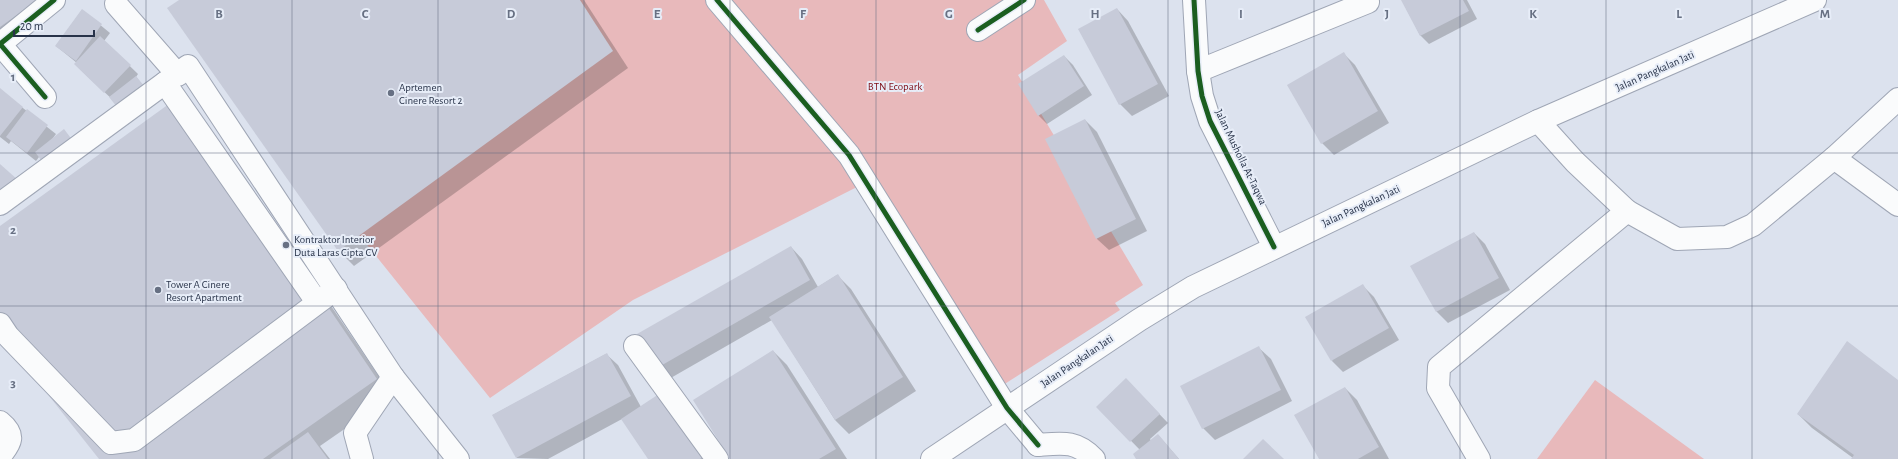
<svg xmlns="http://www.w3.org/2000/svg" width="1898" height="459" viewBox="0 0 1898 459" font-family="'Alegreya Sans',sans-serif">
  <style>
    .green { fill: #e8b9bb }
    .shadow { fill: #0003 }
    .building { fill: #c7cbd9 }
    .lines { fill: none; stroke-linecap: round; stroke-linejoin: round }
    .minor-casing { stroke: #9fa6b5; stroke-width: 24 }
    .major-casing { stroke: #9fa6b5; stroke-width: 24 }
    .minor { stroke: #fafbfc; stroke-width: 22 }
    .major { stroke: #fafbfc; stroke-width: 22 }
    .cycleway-casing { stroke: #e7edf8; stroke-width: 8 }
    .cycleway { stroke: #1b5e20; stroke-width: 5 }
    .grid { fill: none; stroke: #677083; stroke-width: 1; stroke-opacity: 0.55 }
    .poi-dot { fill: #677083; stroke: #e7edf8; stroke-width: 1.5 }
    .labels { text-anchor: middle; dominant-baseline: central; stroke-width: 4; stroke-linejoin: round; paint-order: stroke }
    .street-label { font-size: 11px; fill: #283349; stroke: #e7edf8 }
    .park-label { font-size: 11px; fill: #7e0c16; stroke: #e7edf8 }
    .poi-label { font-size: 11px; fill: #283349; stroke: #e7edf8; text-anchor: start }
    .grid-label { font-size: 13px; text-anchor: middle; font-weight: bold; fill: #677083; stroke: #e7edf8; stroke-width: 4; stroke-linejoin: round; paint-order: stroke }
  </style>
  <rect width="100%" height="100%" fill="#dce2ee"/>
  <g class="green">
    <polygon points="511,0 1044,0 1067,41 1018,75 1143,285 1115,303 1120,310 1003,385 857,187 633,300 490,398 299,160"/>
    <polygon points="1595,380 1704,459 1537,459"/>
  </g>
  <g class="shadow">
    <polygon points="0,0 52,0 0,41"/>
    <polygon points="181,0 584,0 628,68 354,266 338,250"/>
    <polygon points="1402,0 1467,0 1477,19 1429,44 1420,35"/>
    <polygon points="1117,9 1128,21 1169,96 1132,116 1120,104"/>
    <polygon points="82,10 110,33 104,41 138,74 136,77 151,95 114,101 84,73 77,63 56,46"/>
    <polygon points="1343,53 1355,65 1389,123 1334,155 1322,143"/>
    <polygon points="1064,56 1073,65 1092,95 1047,124 1038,115"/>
    <polygon points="0,90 56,134 36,161 11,141 9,144 0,137"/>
    <polygon points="1085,120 1097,132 1147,231 1109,250 1097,239 1047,139"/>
    <polygon points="0,228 302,263 392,396 320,446 330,459 100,459"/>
    <polygon points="1474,233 1485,244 1510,290 1448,323 1437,312 1412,266"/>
    <polygon points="791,247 802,259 818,287 837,275 851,289 916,391 849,434 835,420 772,320 669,379 658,367"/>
    <polygon points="1362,285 1374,297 1399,340 1343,372 1332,361"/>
    <polygon points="1259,348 1271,359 1292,401 1215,440 1203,428"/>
    <polygon points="773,351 787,365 847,459 731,459"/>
    <polygon points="606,354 618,365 641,407 711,459 650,459 622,419 548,459 517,458 493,415"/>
    <polygon points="1898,381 1898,459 1852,459 1853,458 1812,428 1798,414"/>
    <polygon points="1134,388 1168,423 1150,439 1151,441 1158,435 1179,459 1138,459 1140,450 1098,407"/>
    <polygon points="1345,388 1357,400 1389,459 1320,459"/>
  </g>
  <g class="building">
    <polygon points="0,0 38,0 0,27"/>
    <polygon points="179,0 580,0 613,51 338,251 167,8"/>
    <polygon points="1401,0 1463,0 1469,11 1420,36"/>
    <polygon points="1117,8 1158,84 1119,105 1078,29"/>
    <polygon points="82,9 102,24 76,61 55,46"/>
    <polygon points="100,36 131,65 104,93 74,64"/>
    <polygon points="1344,52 1378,111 1321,144 1287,85"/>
    <polygon points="1064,55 1084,86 1038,116 1018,84"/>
    <polygon points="136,76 148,91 121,112 109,97"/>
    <polygon points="0,88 23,107 0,136"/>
    <polygon points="180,96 286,245 377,379 263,459 99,459 0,334 0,226"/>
    <polygon points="27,109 48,125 27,153 6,137"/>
    <polygon points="1085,119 1136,219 1096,239 1045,139"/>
    <polygon points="64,129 76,145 47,168 35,152"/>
    <polygon points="0,164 18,180 0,201"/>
    <polygon points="1474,232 1499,278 1436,312 1410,266"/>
    <polygon points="791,246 810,280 657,368 637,334"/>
    <polygon points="838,274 903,377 835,420 769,317"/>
    <polygon points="1363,284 1389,328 1331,361 1305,317"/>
    <polygon points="1847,341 1898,380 1898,459 1851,459 1854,455 1797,414"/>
    <polygon points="1259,346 1281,390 1202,429 1180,386"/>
    <polygon points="773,350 836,449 819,459 730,459 693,400"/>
    <polygon points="607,353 631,396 516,458 492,415"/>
    <polygon points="1126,378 1160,414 1130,442 1096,407"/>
    <polygon points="1345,387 1379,447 1358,459 1319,459 1294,415"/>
    <polygon points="662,392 706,455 700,459 648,459 621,419"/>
    <polygon points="308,432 328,459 270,459"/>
    <polygon points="1158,434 1179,459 1136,459 1133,454"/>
    <polygon points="1263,439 1284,459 1243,459"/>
  </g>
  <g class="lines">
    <defs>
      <g id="minor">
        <polyline points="717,0 849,155 1007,408 1038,445"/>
        <polyline points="1194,0 1198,71 1202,96 1210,121 1274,247"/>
        <polyline points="116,4 178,75"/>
        <polyline points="978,30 1024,0"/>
        <polyline points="1198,71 1368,2"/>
        <polyline points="165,83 317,302"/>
        <polyline points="45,97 0,44 54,0"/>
        <polyline points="1538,121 1575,162 1627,211 1677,239 1727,237 1753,225 1834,158 1898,99"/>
        <polyline points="1834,158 1898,205"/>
        <polyline points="0,204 188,66 393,377 458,459"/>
        <polyline points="0,324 8,336 111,443 134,440 336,289"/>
        <polyline points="635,346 717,459"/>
        <path d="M0,422C16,435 11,443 0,456"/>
        <path d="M1038,445C1062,443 1076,440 1094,459"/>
        <polyline points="362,459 355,433 393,377"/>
        <polyline points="1479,459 1438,388 1439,367 1627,211"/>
      </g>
      <polyline id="major" points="932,459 1139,320 1193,287 1538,121 1815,0"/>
    </defs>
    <use href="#minor" class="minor-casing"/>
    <use href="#major" class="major-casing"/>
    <use href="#minor" class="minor"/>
    <use href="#major" class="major"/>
    <defs>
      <g id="cycleway">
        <polyline points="717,0 849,155 1007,408 1038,445"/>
        <polyline points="1194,0 1198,71 1202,96 1210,121 1274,247"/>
        <polyline points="978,30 1024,0"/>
        <polyline points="45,97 0,44 54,0"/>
      </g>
    </defs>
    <use href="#cycleway" class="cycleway-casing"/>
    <use href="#cycleway" class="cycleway"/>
  </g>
  <path class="grid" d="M146,0V459M292,0V459M438,0V459M584,0V459M730,0V459M876,0V459M1022,0V459M1168,0V459M1314,0V459M1460,0V459M1606,0V459M1752,0V459M0,153H1898M0,306H1898"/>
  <g class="poi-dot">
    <circle cx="391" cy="93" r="4"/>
    <circle cx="286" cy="245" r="4"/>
    <circle cx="158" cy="290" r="4"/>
  </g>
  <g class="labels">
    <g class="street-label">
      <text transform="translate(1655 71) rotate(-24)">Jalan Pangkalan Jati</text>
      <text transform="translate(1241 157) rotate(64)">Jalan Musholla At-Taqwa</text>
      <text transform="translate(1361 206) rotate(-25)">Jalan Pangkalan Jati</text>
      <text transform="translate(1077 361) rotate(-34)">Jalan Pangkalan Jati</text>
    </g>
    <g class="park-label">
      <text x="895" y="86">BTN Ecopark</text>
    </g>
    <g class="poi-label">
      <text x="399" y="87">Aprtemen<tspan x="399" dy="13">Cinere Resort 2</tspan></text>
      <text x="294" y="239">Kontraktor Interior<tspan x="294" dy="13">Duta Laras Cipta CV</tspan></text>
      <text x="166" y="284">Tower A Cinere<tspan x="166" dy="13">Resort Apartment</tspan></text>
    </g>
  </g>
  <g class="grid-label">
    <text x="219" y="18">B</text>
    <text x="365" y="18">C</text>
    <text x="511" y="18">D</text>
    <text x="657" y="18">E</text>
    <text x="803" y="18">F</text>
    <text x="949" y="18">G</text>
    <text x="1095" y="18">H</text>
    <text x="1241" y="18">I</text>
    <text x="1387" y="18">J</text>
    <text x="1533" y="18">K</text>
    <text x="1679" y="18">L</text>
    <text x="1825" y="18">M</text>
    <text x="13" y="81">1</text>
    <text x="13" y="234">2</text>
    <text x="13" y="387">3</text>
  </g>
  <path d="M14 30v6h80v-6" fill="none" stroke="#283349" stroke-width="2"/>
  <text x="20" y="30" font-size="12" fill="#283349" stroke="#e7edf8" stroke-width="3" paint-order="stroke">20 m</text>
</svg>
